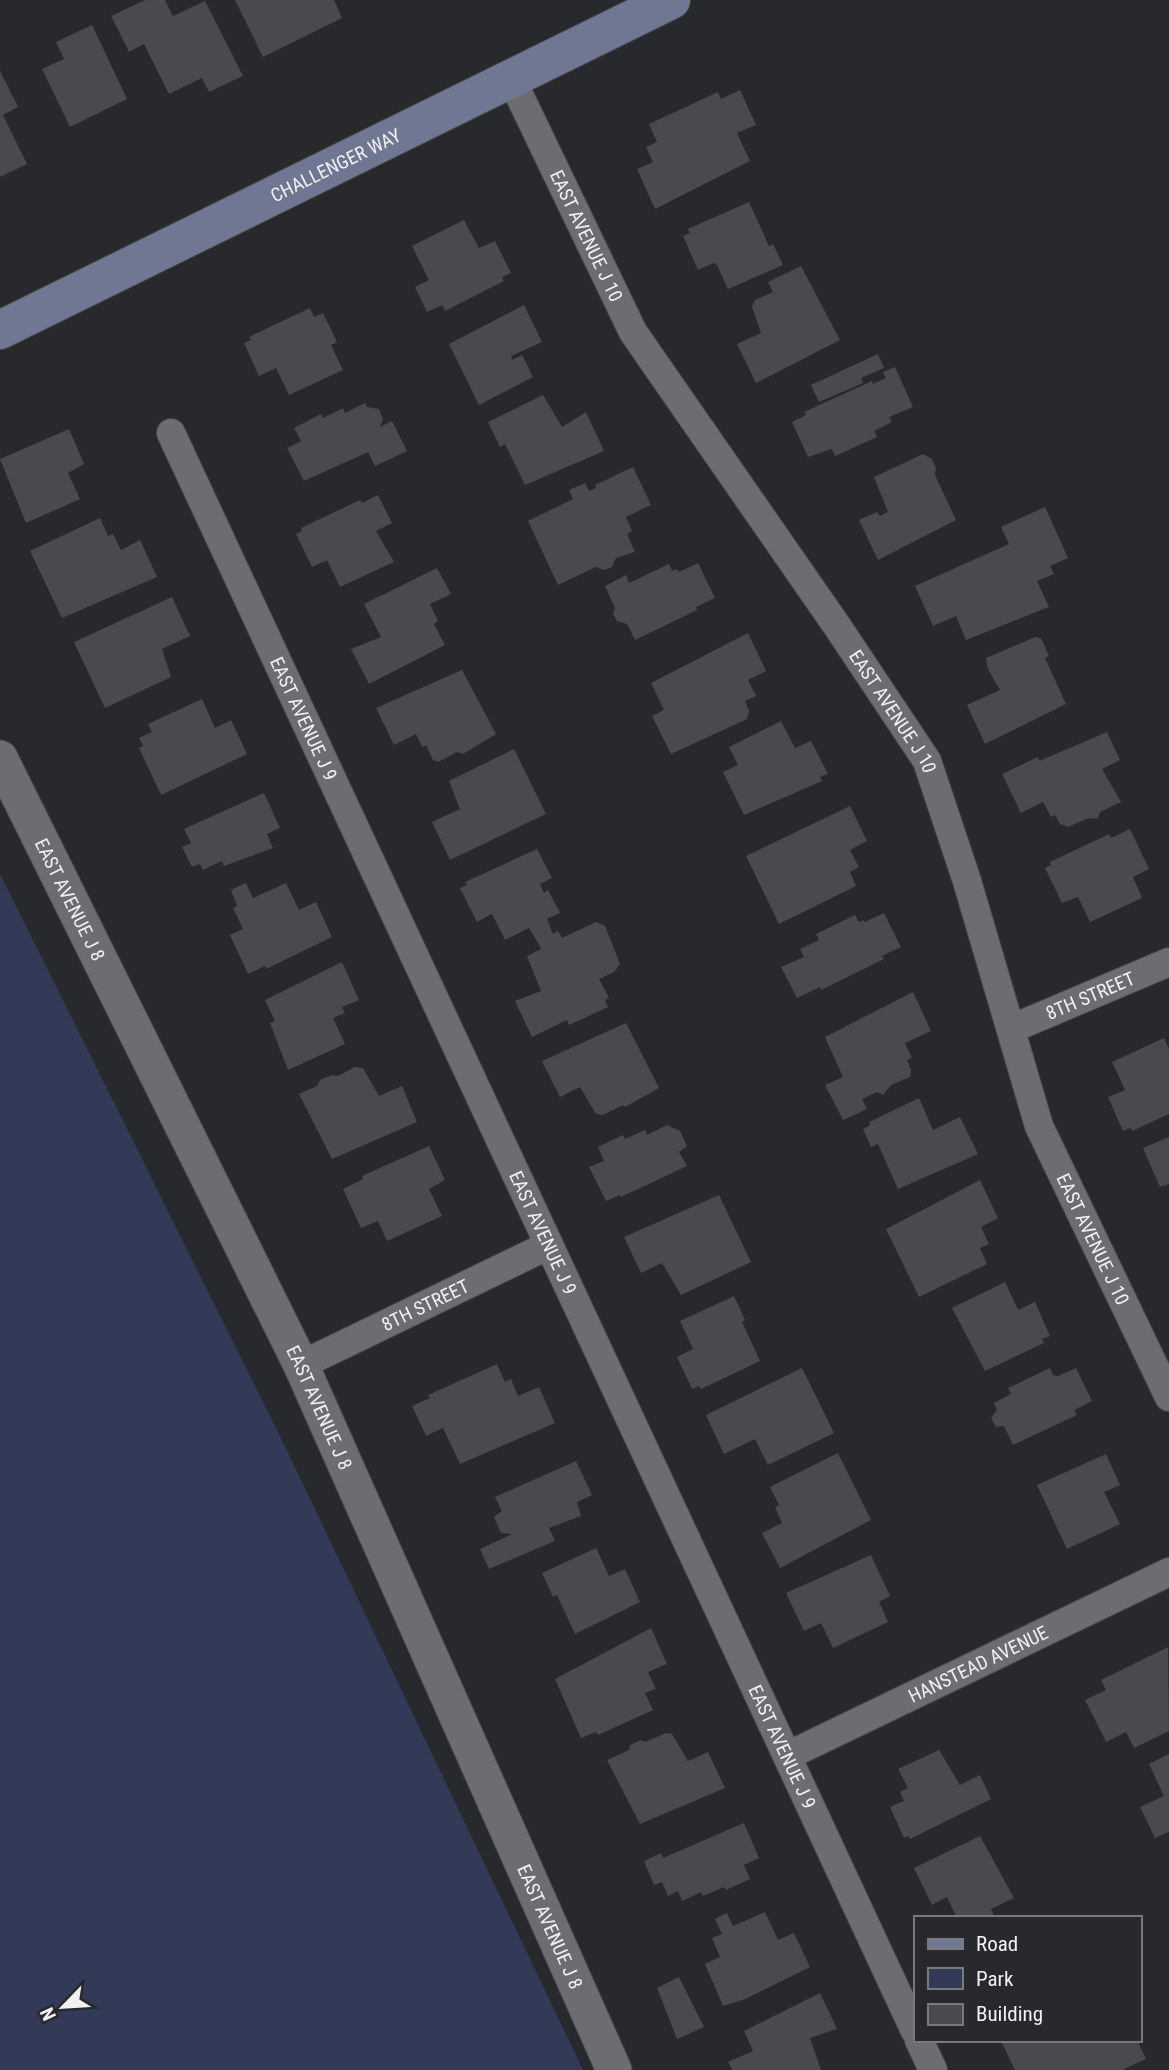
<svg xmlns="http://www.w3.org/2000/svg" width="1169" height="2070" viewBox="0 0 1169 2070" font-family="'Roboto Condensed',sans-serif">
  <style>
    .green { fill: #323a57 }
    .building { fill: #494a4e }
    .lines { fill: none; stroke-linecap: round; stroke-linejoin: round }
    .minor-casing { stroke: #47484a; stroke-width: 30 }
    .tertiary-casing { stroke: #47484a; stroke-width: 37 }
    .secondary-casing { stroke: #47484a; stroke-width: 40 }
    .minor { stroke: #6c6d71; stroke-width: 28 }
    .tertiary { stroke: #6c6d71; stroke-width: 35 }
    .secondary { stroke: #707792; stroke-width: 38 }
    .labels { text-anchor: middle; dominant-baseline: central; stroke-width: 7; stroke-linejoin: round; paint-order: stroke }
    .street-label { font-size: 19px; fill: #f1f1f4; stroke: #28292c }
  </style>
  <rect width="100%" height="100%" fill="#28292c"/>
  <polygon class="green" points="0,874 281,1438 583,2070 0,2070"/>
  <g class="building">
    <polygon points="145,0 165,0 173,16 205,1 243,76 209,92 202,78 169,94 144,44 129,52 111,16"/>
    <polygon points="235,0 334,0 342,18 263,57"/>
    <polygon points="92,25 127,99 70,127 42,69 64,59 56,42"/>
    <polygon points="0,71 18,107 3,115 27,164 0,177"/>
    <polygon points="740,90 756,125 737,133 750,161 655,209 637,169 653,162 646,147 657,142 649,124 718,92 721,99"/>
    <polygon points="749,202 769,246 773,244 783,265 728,289 717,265 714,263 698,270 683,236 690,233 688,229"/>
    <polygon points="464,220 479,248 495,241 511,273 502,277 504,281 445,311 442,305 427,312 415,287 429,280 412,246"/>
    <polygon points="801,266 840,340 756,383 737,344 761,333 752,307 755,300 773,292 768,282"/>
    <polygon points="524,305 542,342 511,356 512,360 522,355 533,377 479,405 449,344"/>
    <polygon points="310,308 314,317 323,313 337,342 331,345 343,370 289,395 276,368 259,376 244,343 251,340 249,337"/>
    <polygon points="878,354 884,368 861,378 863,383 819,402 811,385"/>
    <polygon points="895,367 913,407 889,417 892,422 874,431 877,437 835,456 832,449 808,457 792,422 806,415 804,412 872,381 873,384 886,378 883,372"/>
    <polygon points="543,395 562,427 586,412 604,451 525,485 505,444 500,447 488,422"/>
    <polygon points="365,403 367,407 379,409 383,420 380,427 392,421 407,451 375,466 368,452 304,481 287,448 301,441 294,428 321,414 323,418 343,408 345,413"/>
    <polygon points="69,429 84,464 68,473 80,499 26,523 0,459"/>
    <polygon points="923,454 932,459 936,469 935,475 956,520 878,560 859,520 877,512 880,516 888,512 874,477"/>
    <polygon points="633,467 651,505 626,517 632,531 627,534 635,552 616,558 612,567 604,570 596,567 558,585 528,521 573,499 569,490 585,483 589,491 596,488 595,485"/>
    <polygon points="378,495 392,523 376,531 394,562 340,587 327,560 312,567 296,534 302,531 301,528 360,500 362,503"/>
    <polygon points="1045,507 1068,558 1050,566 1054,574 1037,581 1049,607 966,640 956,616 933,626 915,586 1009,544 1001,527"/>
    <polygon points="100,518 108,536 113,534 121,550 140,540 157,577 62,618 30,551"/>
    <polygon points="698,563 715,598 696,607 697,610 635,640 627,624 617,621 613,614 615,608 605,586 626,575 629,583 669,564 672,571 677,569 679,572"/>
    <polygon points="437,568 451,594 430,604 438,621 434,624 445,645 369,684 351,649 381,637 364,604"/>
    <polygon points="172,597 190,636 162,649 171,677 105,708 74,642"/>
    <polygon points="748,633 766,671 748,680 756,696 745,701 749,711 747,719 671,754 652,716 664,710 651,683"/>
    <polygon points="1035,637 1041,638 1049,656 1045,658 1066,704 985,744 967,705 1000,690 988,669 986,658"/>
    <polygon points="462,670 496,734 463,754 457,752 438,762 433,760 426,745 422,747 416,734 394,745 376,708"/>
    <polygon points="202,699 215,728 231,720 247,754 161,795 139,748 143,746 139,738 152,732 148,724"/>
    <polygon points="781,721 795,748 811,741 828,774 820,777 822,781 744,815 723,772 738,765 729,747"/>
    <polygon points="1107,732 1120,760 1102,769 1121,802 1100,812 1098,818 1086,819 1068,827 1060,824 1055,815 1051,817 1043,802 1021,813 1002,774 1038,757 1039,761"/>
    <polygon points="514,749 546,814 450,860 432,822 460,809 449,781"/>
    <polygon points="264,793 280,828 267,834 273,848 224,866 222,861 203,870 200,864 192,867 182,847 191,843 184,829"/>
    <polygon points="850,806 867,841 850,850 859,867 850,872 856,886 779,924 746,856"/>
    <polygon points="1130,829 1149,869 1133,877 1142,898 1090,922 1078,897 1062,903 1045,868 1051,865 1050,862 1109,834 1111,838"/>
    <polygon points="537,849 552,878 540,884 544,893 548,890 560,913 547,919 553,934 558,931 562,938 596,922 605,926 620,964 614,972 599,979 609,998 605,1000 608,1007 569,1025 567,1020 532,1037 515,1001 541,991 527,956 541,949 537,941 529,928 505,940 492,914 477,922 460,888 467,885 465,882"/>
    <polygon points="246,883 253,898 286,883 299,910 316,902 332,937 266,969 265,966 248,974 230,935 243,929 233,908 237,906 231,890"/>
    <polygon points="884,913 901,947 882,956 884,959 821,990 820,987 797,998 781,967 804,957 800,949 819,940 816,934 855,915 859,922 864,920 865,922"/>
    <polygon points="342,962 359,1000 342,1007 345,1013 333,1018 345,1044 288,1070 270,1023 275,1021 265,1000"/>
    <polygon points="913,992 931,1031 905,1043 912,1058 907,1060 911,1070 910,1077 891,1085 883,1095 877,1092 862,1099 867,1109 843,1120 825,1085 843,1077 825,1037"/>
    <polygon points="626,1023 659,1088 625,1107 624,1105 602,1115 596,1114 580,1087 560,1097 542,1061"/>
    <polygon points="1164,1038 1169,1049 1169,1114 1132,1131 1131,1128 1123,1131 1108,1097 1125,1090 1112,1062"/>
    <polygon points="355,1067 363,1068 379,1096 402,1086 417,1122 332,1159 299,1094 317,1086 320,1080 332,1075 338,1076"/>
    <polygon points="919,1098 933,1130 960,1117 978,1154 898,1189 878,1144 871,1147 863,1129 870,1125 869,1122"/>
    <polygon points="667,1125 680,1131 687,1146 679,1152 687,1166 621,1197 620,1195 606,1201 589,1167 604,1161 598,1147 623,1135 625,1139 645,1130 647,1135"/>
    <polygon points="1169,1137 1169,1184 1160,1187 1143,1148"/>
    <polygon points="429,1146 445,1180 429,1189 442,1216 387,1241 378,1221 361,1228 343,1189 363,1179 362,1176"/>
    <polygon points="980,1180 998,1218 981,1227 989,1244 980,1248 987,1264 919,1297 886,1229"/>
    <polygon points="719,1195 751,1262 681,1295 662,1263 641,1273 624,1237"/>
    <polygon points="1005,1282 1018,1310 1035,1302 1050,1336 1042,1339 1044,1343 985,1371 952,1308"/>
    <polygon points="734,1296 745,1320 742,1322 760,1361 701,1389 699,1386 692,1389 677,1357 693,1349 680,1321"/>
    <polygon points="497,1364 505,1382 511,1379 518,1396 539,1387 555,1423 460,1464 443,1428 426,1436 412,1406 430,1398 428,1395"/>
    <polygon points="802,1368 834,1433 768,1465 755,1439 724,1454 706,1415"/>
    <polygon points="1050,1368 1053,1375 1058,1376 1076,1368 1092,1401 1074,1410 1077,1415 1013,1445 1004,1426 996,1427 991,1418 997,1410 994,1403 1011,1394 1008,1388"/>
    <polygon points="838,1453 871,1520 780,1568 762,1533 782,1523 775,1507 779,1505 770,1487"/>
    <polygon points="1106,1454 1120,1485 1104,1492 1120,1524 1067,1549 1037,1485"/>
    <polygon points="576,1461 592,1495 577,1502 581,1516 549,1528 555,1541 489,1569 480,1549 512,1534 501,1533 494,1517 502,1511 495,1497"/>
    <polygon points="596,1548 609,1576 625,1569 640,1602 575,1634 557,1595 553,1597 542,1573"/>
    <polygon points="871,1555 890,1596 879,1602 888,1622 833,1648 821,1623 804,1631 786,1593"/>
    <polygon points="651,1628 667,1664 648,1672 656,1689 645,1693 653,1710 598,1735 596,1732 581,1738 555,1679"/>
    <polygon points="1168,1647 1169,1731 1134,1748 1126,1732 1106,1742 1085,1700 1106,1690 1101,1680"/>
    <polygon points="666,1733 672,1734 688,1761 708,1752 725,1788 640,1824 607,1760 629,1750 630,1745 641,1740 645,1742"/>
    <polygon points="939,1750 960,1785 980,1775 991,1799 910,1839 908,1836 904,1838 890,1807 904,1801 900,1792 908,1788 898,1769"/>
    <polygon points="1169,1754 1169,1832 1155,1838 1140,1807 1164,1796 1149,1764"/>
    <polygon points="744,1823 759,1858 744,1865 750,1879 726,1890 724,1887 703,1896 701,1892 682,1901 678,1891 668,1896 662,1882 654,1885 644,1861 661,1853 663,1858"/>
    <polygon points="980,1836 1014,1898 991,1909 995,1918 977,1915 957,1918 947,1897 932,1905 914,1868"/>
    <polygon points="765,1912 778,1940 794,1933 810,1967 745,1999 723,2006 705,1964 720,1957 712,1938 722,1934 715,1919 727,1913 733,1926"/>
    <polygon points="679,1977 704,2027 677,2039 657,1988"/>
    <polygon points="820,1993 837,2029 810,2038 821,2070 732,2070 728,2062 753,2051 744,2031"/>
    <polygon points="1116,2040 1117,2043 1137,2040 1146,2059 1122,2070 1015,2070 1001,2041"/>
  </g>
  <g class="lines">
    <defs>
      <g id="minor">
        <path id="s1" d="M511,78L633,332L837,626L927,761L967,881L1039,1126L1169,1397"/>
        <path id="s2" d="M171,433L915,2031"/>
        <path id="s3" d="M1011,1029L1169,962"/>
        <path id="s4" d="M301,1365L549,1245"/>
        <path id="s5" d="M787,1756L1169,1572"/>
        <polyline points="919,2040 933,2070"/>
      </g>
      <g id="tertiary">
        <path id="s6" d="M0,758L301,1365L614,2070"/>
      </g>
      <g id="secondary">
        <path id="s7" d="M0,330L671,0"/>
      </g>
    </defs>
    <use href="#minor" class="minor-casing"/>
    <use href="#tertiary" class="tertiary-casing"/>
    <use href="#secondary" class="secondary-casing"/>
    <use href="#minor" class="minor"/>
    <use href="#tertiary" class="tertiary"/>
    <use href="#secondary" class="secondary"/>
  </g>
  <g class="labels">
    <g class="street-label">
      <text stroke="none"><textPath href="#s7" startOffset="374">CHALLENGER WAY</textPath></text>
      <text stroke="none"><textPath href="#s1" startOffset="175">EAST AVENUE J 10</textPath></text>
      <text stroke="none"><textPath href="#s1" startOffset="742">EAST AVENUE J 10</textPath></text>
      <text stroke="none"><textPath href="#s2" startOffset="315">EAST AVENUE J 9</textPath></text>
      <text stroke="none"><textPath href="#s6" startOffset="158">EAST AVENUE J 8</textPath></text>
      <text stroke="none"><textPath href="#s3" startOffset="86">8TH STREET</textPath></text>
      <text stroke="none"><textPath href="#s2" startOffset="882">EAST AVENUE J 9</textPath></text>
      <text stroke="none"><textPath href="#s1" startOffset="1309">EAST AVENUE J 10</textPath></text>
      <text stroke="none"><textPath href="#s4" startOffset="138">8TH STREET</textPath></text>
      <text stroke="none"><textPath href="#s6" startOffset="724">EAST AVENUE J 8</textPath></text>
      <text stroke="none"><textPath href="#s5" startOffset="212">HANSTEAD AVENUE</textPath></text>
      <text stroke="none"><textPath href="#s2" startOffset="1449">EAST AVENUE J 9</textPath></text>
      <text stroke="none"><textPath href="#s6" startOffset="1292">EAST AVENUE J 8</textPath></text>
    </g>
  </g>
  <rect x="914" y="1916" width="228" height="126" fill="#28292c" stroke="#78797c" stroke-width="2"/>
  <rect x="928" y="1939" width="35" height="10" fill="#707792" stroke="#78797c" stroke-width="2"/>
  <text x="976" y="1951" font-size="21" fill="#f1f1f4">Road</text>
  <rect x="928" y="1968" width="35" height="21" fill="#323a57" stroke="#78797c" stroke-width="2"/>
  <text x="976" y="1986" font-size="21" fill="#f1f1f4">Park</text>
  <rect x="928" y="2004" width="35" height="21" fill="#494a4e" stroke="#78797c" stroke-width="2"/>
  <text x="976" y="2021" font-size="21" fill="#f1f1f4">Building</text>
  <g transform="translate(63 2007) rotate(245)" stroke="#28292c" stroke-width="5" paint-order="stroke">
  <path d="M0-5L12 26L0 18L-12 26Z" fill="#f1f1f4"/>
  <text y="-10" font-size="19" font-weight="bold" text-anchor="middle" fill="#f1f1f4">N</text>
  </g>
</svg>
